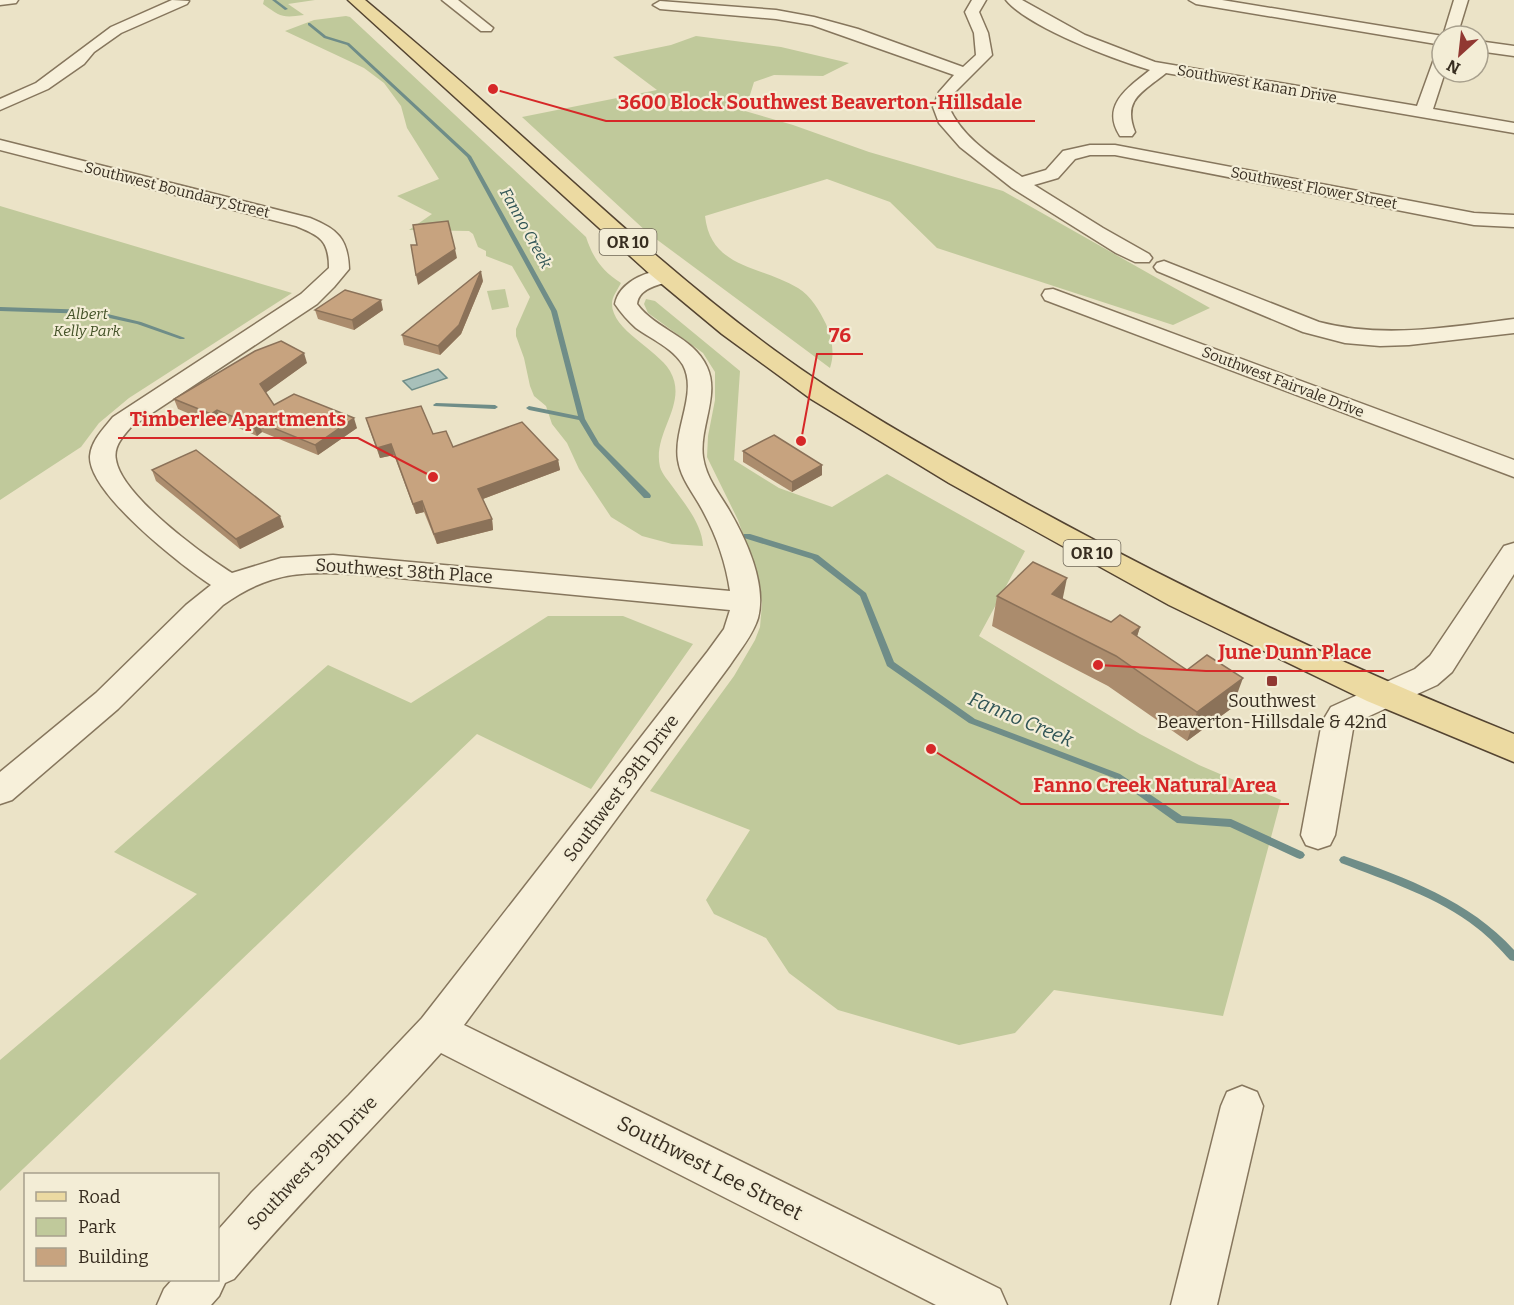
<svg xmlns="http://www.w3.org/2000/svg" width="1514" height="1305" viewBox="0 0 1514 1305" font-family="Bitter,serif">
  <style>
    .green { fill: #c0c99b }
    .water { fill: #a8c0ba; stroke: #6f8d88; stroke-width: 1.5 }
    .lines { fill: none; stroke-linecap: round; stroke-linejoin: round }
    .stream { fill: #6f8d88; fill-rule: evenodd }
    .minor-casing { stroke: #86765d; stroke-width: 3 }
    .major-casing { stroke: #544431; stroke-width: 3 }
    .minor { fill: #f7f0da; fill-rule: evenodd }
    .major { fill: #ecdaa2; fill-rule: evenodd }
    .wall { fill: #ab8c6d }
    .shaded-wall { fill: #8b7259 }
    .building { fill: #c7a37f; stroke: #8b7259; stroke-width: 1.5 }
    .poi-dot { fill: #913832; stroke: #f3edd6; stroke-width: 2 }
    .labels { text-anchor: middle; dominant-baseline: central; stroke-width: 4.5; stroke-linejoin: round; paint-order: stroke }
    .far-street-label { font-size: 15px; fill: #372d20; stroke: #f3edd6 }
    .far-park-label { font-size: 15px; font-style: italic; fill: #445228; stroke: #f3edd6 }
    .far-water-label { font-size: 16px; font-style: italic; fill: #315556; stroke: #f3edd6 }
    .shield { fill: #f3edd6; stroke: #6f6757; stroke-width: 1.5 }
    .shield-label { font-size: 16px; font-weight: bold; fill: #372d20 }
    .street-label { font-size: 18px; fill: #372d20; stroke: #f3edd6 }
    .poi-label { font-size: 18px; fill: #372d20; stroke: #f3edd6 }
    .water-label { font-size: 20px; font-style: italic; fill: #315556; stroke: #f3edd6 }
    .near-street-label { font-size: 21px; fill: #372d20; stroke: #f3edd6 }
    .leader { fill: none; stroke: #d62828; stroke-width: 2 }
    .callout-dot { fill: #d62828; stroke: #f3edd6; stroke-width: 2 }
    .callout-label { font-size: 20px; text-anchor: middle; font-weight: bold; fill: #d62828; stroke: #f3edd6; stroke-width: 4.5; stroke-linejoin: round; paint-order: stroke }
  </style>
  <rect width="100%" height="100%" fill="#ebe3c7"/>
  <g class="green">
    <path d="M264,0H315L288,4L304,15C282,18 281,17 263,4Z"/>
    <path d="M346,16L350,17L586,237C593,258 602,271 621,283C618,289 612,297 612,303C611,330 657,349 670,371C689,404 652,432 660,467C662,474 668,480 672,486C685,504 702,524 703,546L672,544L642,536L611,517L579,469L567,443L552,424L546,406L534,396L530,386L524,358L516,336V329L530,297L512,266L486,256V251L478,247L473,234L469,231L409,230L432,214L397,196L439,179L407,128L401,106L384,83L364,68L285,31L314,20Z"/>
    <path d="M696,36L781,47L849,63L823,76L774,75L754,82L745,111L793,125L869,152L1003,191L1210,308L1173,325L937,248L890,202L827,179L705,216C711,269 760,265 798,288C811,296 819,310 826,324C832,339 835,353 830,368L648,233L522,117L657,90L613,57L671,45Z"/>
    <polygon points="0,206 292,293 129,398 99,423 81,447 0,500"/>
    <polygon points="505,289 509,307 492,310 487,291"/>
    <polygon points="646,299 655,301 740,371 734,460 779,488 832,507 887,474 1025,551 979,636 1140,734 1199,765 1281,800 1223,1016 1054,990 1015,1033 959,1045 838,1010 789,973 766,938 714,914 706,900 750,830 650,791 734,676 755,640 760,627 762,604 759,580 738,520 707,457 708,436 715,400 715,372 703,353 648,313 644,304"/>
    <polygon points="548,616 623,616 693,644 591,789 477,734 0,1191 0,1060 197,894 114,852 328,665 411,703"/>
  </g>
  <polygon class="water" points="438,369 447,378 412,390 403,381"/>
  <g class="lines">
    <g class="stream">
      <polygon points="272,0 276,0 288,9 285,10"/>
      <polygon points="308,23 310,23 326,36 349,43 471,156 557,311 585,419 599,443 650,494 651,496 650,498 644,498 594,445 579,420 529,410 526,408 529,406 578,416 551,311 467,157 347,45 324,38 308,25"/>
      <polygon points="0,307 91,310 141,322 185,338 184,339 180,339 137,324 91,314 0,311"/>
      <polygon points="436,403 495,405 498,407 495,409 434,406 433,405"/>
      <polygon points="744,534 750,534 818,555 866,593 894,662 975,719 1120,774 1182,816 1231,819 1303,852 1305,855 1303,858 1300,859 1297,858 1230,827 1177,823 1114,778 969,723 887,666 860,596 812,559 744,538 743,536"/>
      <path d="M1344,856C1405,877 1470,901 1514,950V961L1510,960C1500,949 1490,938 1477,928C1438,897 1387,881 1341,863L1339,860L1341,857Z"/>
    </g>
    <defs>
      <g id="minor">
        <polygon points="0,0 18,0 16,3 0,5"/>
        <polygon points="172,0 189,1 187,4 121,33 94,52 84,64 48,89 0,110 0,99 36,83 111,27"/>
        <polygon points="442,0 458,0 493,28 491,31 481,31"/>
        <path d="M972,0H986L979,12L988,33L992,55L954,93L949,107C962,138 995,158 1022,177L1046,170L1063,151L1090,145H1115L1474,213L1514,215V227L1474,225L1115,155H1090L1075,159L1058,178L1034,185L1103,228L1149,254L1152,258L1149,262H1135L1116,253L1012,188L960,147L939,123L933,107L939,92L954,75L812,25L776,19L660,9L653,5L660,1L776,10L814,17L858,29L963,67L976,55L974,33L965,12Z"/>
        <path d="M1006,0H1022L1085,35L1155,62L1417,106L1434,59L1442,54V72H1445L1433,109L1514,123V133L1166,73C1143,92 1122,99 1135,132L1132,136H1120C1100,105 1129,87 1150,70C1115,60 1028,27 1006,0Z"/>
        <polygon points="1189,0 1222,0 1443,36 1454,0 1468,0 1457,36 1442,36 1442,45 1196,4"/>
        <polygon points="1478,41 1514,46 1514,56 1478,51"/>
        <path d="M0,140L310,218C337,229 348,238 349,269L334,287L317,304L131,427C123,436 113,447 116,460C122,496 202,554 232,573L281,558L333,555L730,591C726,564 717,537 704,513C695,495 681,480 678,460C673,429 698,393 683,365C673,348 651,339 636,328C628,321 621,313 615,304C619,281 653,266 674,272L677,276L674,280C660,285 639,287 637,304C656,330 693,336 707,367C720,395 699,428 703,457C706,478 719,493 729,510C746,539 767,584 758,618C753,635 739,651 730,665L464,1025L1000,1289L1007,1305H936L441,1053C373,1129 300,1201 234,1279L225,1283L219,1296L211,1305H157L164,1289L172,1280H218V1230L252,1192L349,1095L422,1018L708,651L724,629L730,610L368,575C309,571 273,569 223,605L118,709L12,800L0,804V772L96,693L186,605L211,585C182,566 88,493 90,456C91,441 104,428 113,417L301,294L329,268C329,240 320,236 296,226L0,150Z"/>
        <path d="M1164,261L1319,322C1384,339 1448,327 1514,319V333L1409,345L1380,346L1345,343L1303,332L1157,271L1154,267L1157,263Z"/>
        <polygon points="1053,289 1514,460 1514,477 1045,300 1042,295 1045,290"/>
        <polygon points="1514,543 1514,574 1452,672 1437,685 1354,723 1335,835 1330,845 1318,849 1306,845 1301,835 1322,722 1331,707 1415,669 1430,656 1504,546"/>
        <polygon points="1242,1086 1257,1092 1263,1106 1217,1305 1171,1305 1221,1106 1227,1092"/>
      </g>
      <path id="major" d="M348,0H365C409,37 453,74 496,113C587,194 676,278 774,350C846,403 925,447 1004,491C1169,583 1339,664 1514,734V762L1367,701L1169,605L949,483L811,399L722,334L651,275Z"/>
    </defs>
    <use href="#minor" class="minor-casing"/>
    <use href="#major" class="major-casing"/>
    <use href="#minor" class="minor"/>
    <use href="#major" class="major"/>
  </g>
  <g class="wall">
    <polygon points="483,281 461,334 440,355 404,345 402,335"/>
    <polygon points="315,310 383,310 354,330 318,319"/>
    <polygon points="307,363 266,392 274,405 357,428 318,455 262,432 257,436 220,420 214,424 178,409 174,399"/>
    <polygon points="366,418 433,434 453,447 558,460 560,470 483,499 492,519 493,530 437,544 424,512 416,514 394,455 380,458 369,428"/>
    <polygon points="743,451 822,465 822,475 792,492 743,462"/>
    <polygon points="152,470 284,527 240,549 156,481"/>
    <polygon points="997,596 1063,599 1111,622 1140,627 1137,636 1232,708 1187,741 1108,686 992,626"/>
  </g>
  <g class="shaded-wall">
    <polygon points="455,249 457,258 418,285 416,275"/>
    <polygon points="481,271 483,281 461,334 440,355 438,346"/>
    <polygon points="381,300 383,310 354,330 352,320"/>
    <polygon points="304,353 307,363 264,394 260,384"/>
    <polygon points="217,410 220,420 214,424 211,414"/>
    <polygon points="354,418 357,428 318,455 315,445"/>
    <polygon points="259,422 262,432 257,436 253,425"/>
    <polygon points="391,444 394,455 380,458 377,448"/>
    <polygon points="558,460 560,470 480,500 478,489"/>
    <polygon points="822,465 822,475 792,492 792,482"/>
    <polygon points="422,501 424,512 416,514 413,504"/>
    <polygon points="280,516 284,527 240,549 236,539"/>
    <polygon points="492,519 493,530 437,544 434,534"/>
    <polygon points="1067,578 1061,607 1052,594"/>
    <polygon points="1140,627 1131,656 1124,662 1132,633"/>
    <polygon points="1243,678 1232,708 1187,741 1197,712"/>
  </g>
  <g class="building">
    <polygon points="448,221 455,249 416,275 411,245 417,245 413,225"/>
    <polygon points="481,271 459,325 438,346 402,335"/>
    <polygon points="345,290 381,300 352,320 315,310"/>
    <polygon points="281,341 304,353 260,384 274,405 294,394 354,418 315,445 259,422 253,425 217,410 211,414 174,399 255,351"/>
    <polygon points="421,406 433,434 446,431 453,447 522,422 558,460 478,489 492,519 434,534 422,501 413,504 391,444 377,448 366,418"/>
    <polygon points="774,435 822,465 792,482 743,451"/>
    <polygon points="196,450 280,516 236,539 152,470"/>
    <polygon points="1033,562 1067,578 1052,594 1111,622 1120,615 1140,627 1132,633 1187,670 1207,655 1243,678 1197,712 1116,656 997,596"/>
  </g>
  <rect class="poi-dot" x="1266" y="675" width="12" height="12" rx="3"/>
  <g class="labels">
    <g class="far-street-label">
      <text transform="translate(1257 84) rotate(10)">Southwest Kanan Drive</text>
      <text transform="translate(1314 188) rotate(11)">Southwest Flower Street</text>
      <text transform="translate(177 190) rotate(14)">Southwest Boundary Street</text>
      <text transform="translate(1283 382) rotate(21)">Southwest Fairvale Drive</text>
    </g>
    <g class="far-park-label">
      <text x="87" y="314">Albert<tspan x="87" dy="17">Kelly Park</tspan></text>
    </g>
    <g class="far-water-label">
      <text transform="translate(526 228) rotate(61)">Fanno Creek</text>
    </g>
    <g class="shield">
      <rect x="599.5" y="229" width="57" height="26" rx="4.5"/>
      <rect x="1063.5" y="540" width="57" height="26" rx="4.5"/>
    </g>
    <g class="shield-label">
      <text x="628" y="242">OR 10</text>
      <text x="1092" y="553">OR 10</text>
    </g>
    <g class="street-label">
      <text transform="translate(404 571) rotate(4)">Southwest 38th Place</text>
      <text transform="translate(621 788) rotate(-53)">Southwest 39th Drive</text>
      <text transform="translate(312 1163) rotate(-46)">Southwest 39th Drive</text>
    </g>
    <g class="poi-label">
      <text x="1272" y="701">Southwest<tspan x="1272" dy="21">Beaverton-Hillsdale &amp; 42nd</tspan></text>
    </g>
    <g class="water-label">
      <text transform="translate(1021 719) rotate(23)">Fanno Creek</text>
    </g>
    <g class="near-street-label">
      <text transform="translate(710 1168) rotate(27)">Southwest Lee Street</text>
    </g>
  </g>
  <path class="leader" d="M493 89L606 121H1035M801 441L817 354H863M433 477L358 438H118M1098 665L1206 671H1384M931 749L1021 804H1289"/>
  <g class="callout-dot">
    <circle cx="493" cy="89" r="6"/>
    <circle cx="801" cy="441" r="6"/>
    <circle cx="433" cy="477" r="6"/>
    <circle cx="1098" cy="665" r="6"/>
    <circle cx="931" cy="749" r="6"/>
  </g>
  <g class="callout-label">
    <text x="820" y="109">3600 Block Southwest Beaverton-Hillsdale</text>
    <text x="840" y="342">76</text>
    <text x="238" y="426">Timberlee Apartments</text>
    <text x="1295" y="659">June Dunn Place</text>
    <text x="1155" y="792">Fanno Creek Natural Area</text>
  </g>
  <rect x="24" y="1173" width="195" height="108" fill="#f3edd6" stroke="#a8a08d" stroke-width="1.5"/>
  <rect x="36" y="1192" width="30" height="9" fill="#ecdaa2" stroke="#a8a08d" stroke-width="1.5"/>
  <text x="78" y="1203" font-size="18" fill="#372d20">Road</text>
  <rect x="36" y="1218" width="30" height="18" fill="#c0c99b" stroke="#a8a08d" stroke-width="1.5"/>
  <text x="78" y="1233" font-size="18" fill="#372d20">Park</text>
  <rect x="36" y="1248" width="30" height="18" fill="#c7a37f" stroke="#a8a08d" stroke-width="1.5"/>
  <text x="78" y="1263" font-size="18" fill="#372d20">Building</text>
  <g transform="translate(1460 54) rotate(207)"><circle r="28" fill="#f3edd6" stroke="#a8a08d" stroke-width="1.5"/>
  <path d="M0-4.5L10 22L0 15L-10 22Z" fill="#913832"/>
  <text y="-9" font-size="16" font-weight="bold" text-anchor="middle" fill="#372d20">N</text>
  </g>
</svg>
